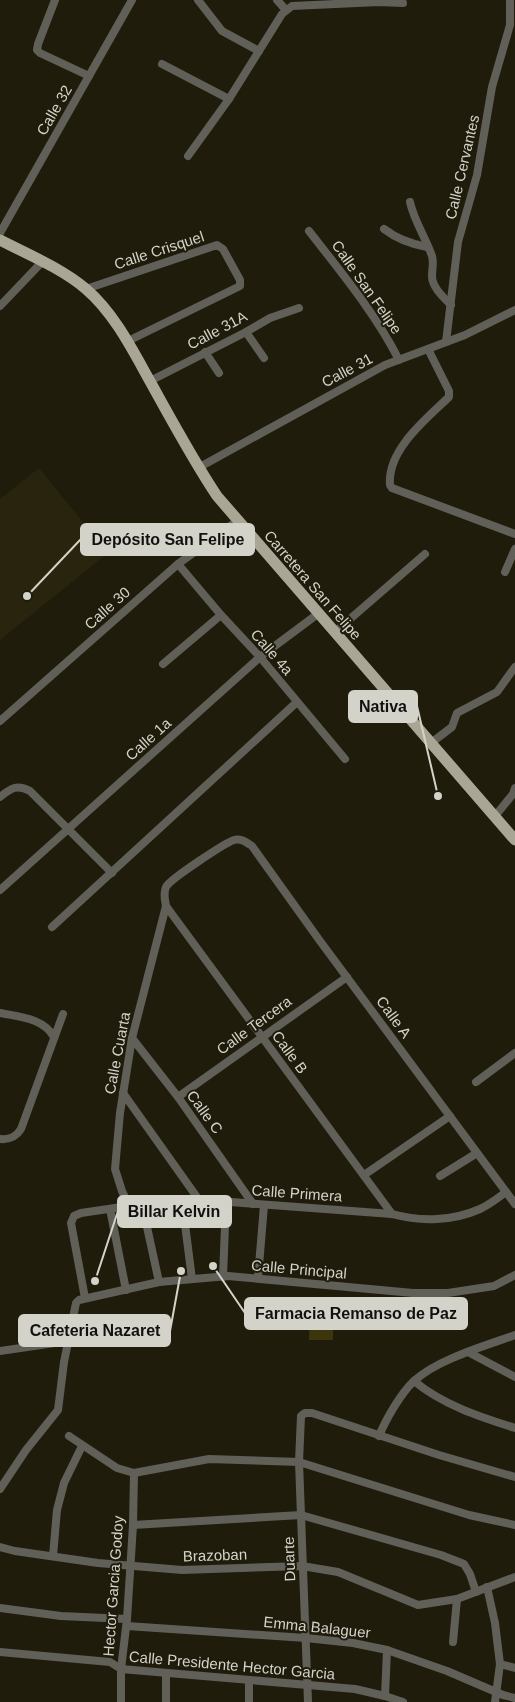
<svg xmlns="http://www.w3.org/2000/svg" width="515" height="1702" viewBox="0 0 515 1702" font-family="Helvetica,sans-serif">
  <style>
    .built { fill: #28240d }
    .green { fill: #3d360c }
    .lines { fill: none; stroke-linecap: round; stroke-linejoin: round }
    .street { stroke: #616058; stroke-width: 8 }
    .primary { stroke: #a9a695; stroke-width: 11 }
    .labels { text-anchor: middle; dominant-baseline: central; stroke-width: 4; stroke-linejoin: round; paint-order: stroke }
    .street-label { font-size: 15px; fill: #d4d3c9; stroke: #1f1c0c }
    .leader { fill: none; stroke: #d4d3c9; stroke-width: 2 }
    .callout-dot { fill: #d4d3c9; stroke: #1f1c0c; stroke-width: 2 }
    .callout { fill: #d4d3c9; stroke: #d4d3c9; stroke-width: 2 }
    .callout-label { font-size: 16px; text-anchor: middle; font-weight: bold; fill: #111 }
  </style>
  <rect width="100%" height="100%" fill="#1f1c0c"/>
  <polygon class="built" points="39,468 108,553 0,640 0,499"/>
  <polygon class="green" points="310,1301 333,1301 333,1340 309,1340"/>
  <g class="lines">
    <g class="street">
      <polyline points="55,0 38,44 37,50 40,53 89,76"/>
      <polyline points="198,0 222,31 259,51"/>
      <polyline points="277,0 286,10"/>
      <polyline points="162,64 229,99"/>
      <polyline points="188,156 229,99 282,14 292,6 379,2 403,3"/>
      <path d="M410,202C414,221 426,238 432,256C434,263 432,269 432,276C432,287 443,297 451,305"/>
      <path d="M384,229C397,239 411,244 427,247"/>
      <path d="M309,231C341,272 375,313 399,360"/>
      <polyline points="0,233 132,0"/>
      <polyline points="86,289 217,245 223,249 240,280 240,286 128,341"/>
      <polyline points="0,306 42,262"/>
      <polyline points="246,332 264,358"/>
      <polyline points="446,342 458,242 477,175 492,87 510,25 510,0"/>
      <path d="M428,349L449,391V397C426,419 387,450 390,485L392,488L515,534"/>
      <polyline points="205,352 219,373"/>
      <polyline points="150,381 246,332 270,318 299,308"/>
      <polyline points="198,468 385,365 465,335 515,310"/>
      <polyline points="178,564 221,615 260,657 345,759"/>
      <polyline points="505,572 515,549"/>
      <polyline points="335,632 425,554"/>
      <polyline points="163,664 221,615"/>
      <polyline points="0,721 178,564 237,521"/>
      <polyline points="431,743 452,727 457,713 497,692 515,667"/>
      <path d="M0,797C11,788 17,784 30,791L112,873"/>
      <polyline points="495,816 513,794 515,788"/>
      <polyline points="0,890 260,657 319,613"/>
      <polyline points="166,906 392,1214"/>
      <polyline points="52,927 297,702"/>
      <path d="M0,1013C20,1017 43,1018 54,1037"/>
      <polyline points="132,1038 178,1097 253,1204"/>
      <polyline points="476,1082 515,1053"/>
      <polyline points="123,1093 199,1200"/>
      <polyline points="178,1097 347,977"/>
      <path d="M0,1139C10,1140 16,1137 21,1129L63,1014"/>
      <polyline points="364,1175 450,1116"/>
      <polyline points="440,1176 477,1153"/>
      <polyline points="182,1201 192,1279"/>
      <polyline points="142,1204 159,1282"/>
      <path d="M129,1206L122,1191L115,1169L120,1113L132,1038L166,906C165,900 163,893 166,887C170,879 225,843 234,840C241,838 246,842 252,846L320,941L515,1204"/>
      <polyline points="110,1209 126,1290"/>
      <polyline points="223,1277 226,1201"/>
      <polyline points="258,1278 264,1205"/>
      <path d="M85,1298L71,1223L74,1216L81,1213L142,1204L204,1200L392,1214C421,1222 453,1221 480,1209C489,1205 498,1198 506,1192"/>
      <polyline points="0,1351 68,1341"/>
      <polyline points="468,1352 515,1377"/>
      <path d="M414,1381C443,1405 480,1417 515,1428"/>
      <polyline points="69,1436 117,1468 134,1473 209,1459 299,1462 469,1515 515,1525"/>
      <path d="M379,1436C386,1419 401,1393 414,1381C438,1359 485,1346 515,1335"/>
      <polyline points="0,1489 26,1450 58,1410 64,1362 76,1303 79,1300 159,1282 228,1276 413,1293 448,1293 494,1286 515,1275"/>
      <polyline points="133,1525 301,1515 441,1555 464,1564 470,1574 476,1592"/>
      <polyline points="0,1547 15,1551 98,1563 182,1570 302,1566 338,1572 418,1605 457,1599 515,1577"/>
      <polyline points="53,1556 57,1510 64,1483 82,1446"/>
      <polyline points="487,1587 495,1623 500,1664 495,1702"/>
      <polyline points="0,1608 61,1616 127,1619"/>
      <polyline points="127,1626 306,1638 353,1643 387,1650 447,1671 503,1695 515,1698"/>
      <polyline points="453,1642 457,1599"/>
      <polyline points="0,1652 110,1662 121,1669 355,1689 385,1696 403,1702"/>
      <polyline points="500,1664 515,1668"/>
      <polyline points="249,1680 249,1702"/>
      <polyline points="385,1696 387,1650"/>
      <polyline points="121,1702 121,1669 127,1619 133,1525 134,1473"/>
      <polyline points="166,1702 166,1673"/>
      <polyline points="308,1702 299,1462 301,1416 305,1413 312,1413 439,1455 515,1477"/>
    </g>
    <path class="primary" d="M0,240C29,255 61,268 86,289C115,314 133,351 151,383C172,421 193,460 217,496L515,840"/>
  </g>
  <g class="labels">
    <g class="street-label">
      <text transform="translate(54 110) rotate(-60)">Calle 32</text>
      <text transform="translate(462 167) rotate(-77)">Calle Cervantes</text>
      <text transform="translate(159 250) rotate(-18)">Calle Crisquel</text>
      <text transform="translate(367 287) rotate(55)">Calle San Felipe</text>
      <text transform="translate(217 330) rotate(-28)">Calle 31A</text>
      <text transform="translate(347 370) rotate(-28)">Calle 31</text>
      <text transform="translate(313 585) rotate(49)">Carretera San Felipe</text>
      <text transform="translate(107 608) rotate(-42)">Calle 30</text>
      <text transform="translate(272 652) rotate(49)">Calle 4a</text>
      <text transform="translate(148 739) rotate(-42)">Calle 1a</text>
      <text transform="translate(394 1017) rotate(54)">Calle A</text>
      <text transform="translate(254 1025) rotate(-36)">Calle Tercera</text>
      <text transform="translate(290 1052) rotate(54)">Calle B</text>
      <text transform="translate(117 1053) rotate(-79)">Calle Cuarta</text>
      <text transform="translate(205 1112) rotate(54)">Calle C</text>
      <text transform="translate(297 1193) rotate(4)">Calle Primera</text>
      <text transform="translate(299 1269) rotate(5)">Calle Principal</text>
      <text transform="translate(215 1555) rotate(-2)">Brazoban</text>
      <text transform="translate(289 1559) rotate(-92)">Duarte</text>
      <text transform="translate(113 1586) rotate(-86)">Hector Garcia Godoy</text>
      <text transform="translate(317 1627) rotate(6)">Emma Balaguer</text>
      <text transform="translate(232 1665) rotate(5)">Calle Presidente Hector Garcia</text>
    </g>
  </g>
  <path class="leader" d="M27 596L81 539M438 796L417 706M95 1281L118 1211M213 1266L245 1313M181 1271L170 1331"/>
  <g class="callout-dot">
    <circle cx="27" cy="596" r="5"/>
    <circle cx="438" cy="796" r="5"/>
    <circle cx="95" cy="1281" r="5"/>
    <circle cx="213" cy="1266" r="5"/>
    <circle cx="181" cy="1271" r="5"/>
  </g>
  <g class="callout">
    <rect x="81" y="524" width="173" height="31" rx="5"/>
    <rect x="349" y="691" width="68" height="31" rx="5"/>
    <rect x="118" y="1196" width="113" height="31" rx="5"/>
    <rect x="245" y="1298" width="222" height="31" rx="5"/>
    <rect x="19" y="1315" width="151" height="31" rx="5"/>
  </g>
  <g class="callout-label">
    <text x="168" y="545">Depósito San Felipe</text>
    <text x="383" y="712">Nativa</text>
    <text x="174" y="1217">Billar Kelvin</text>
    <text x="356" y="1319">Farmacia Remanso de Paz</text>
    <text x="95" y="1336">Cafeteria Nazaret</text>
  </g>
</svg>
